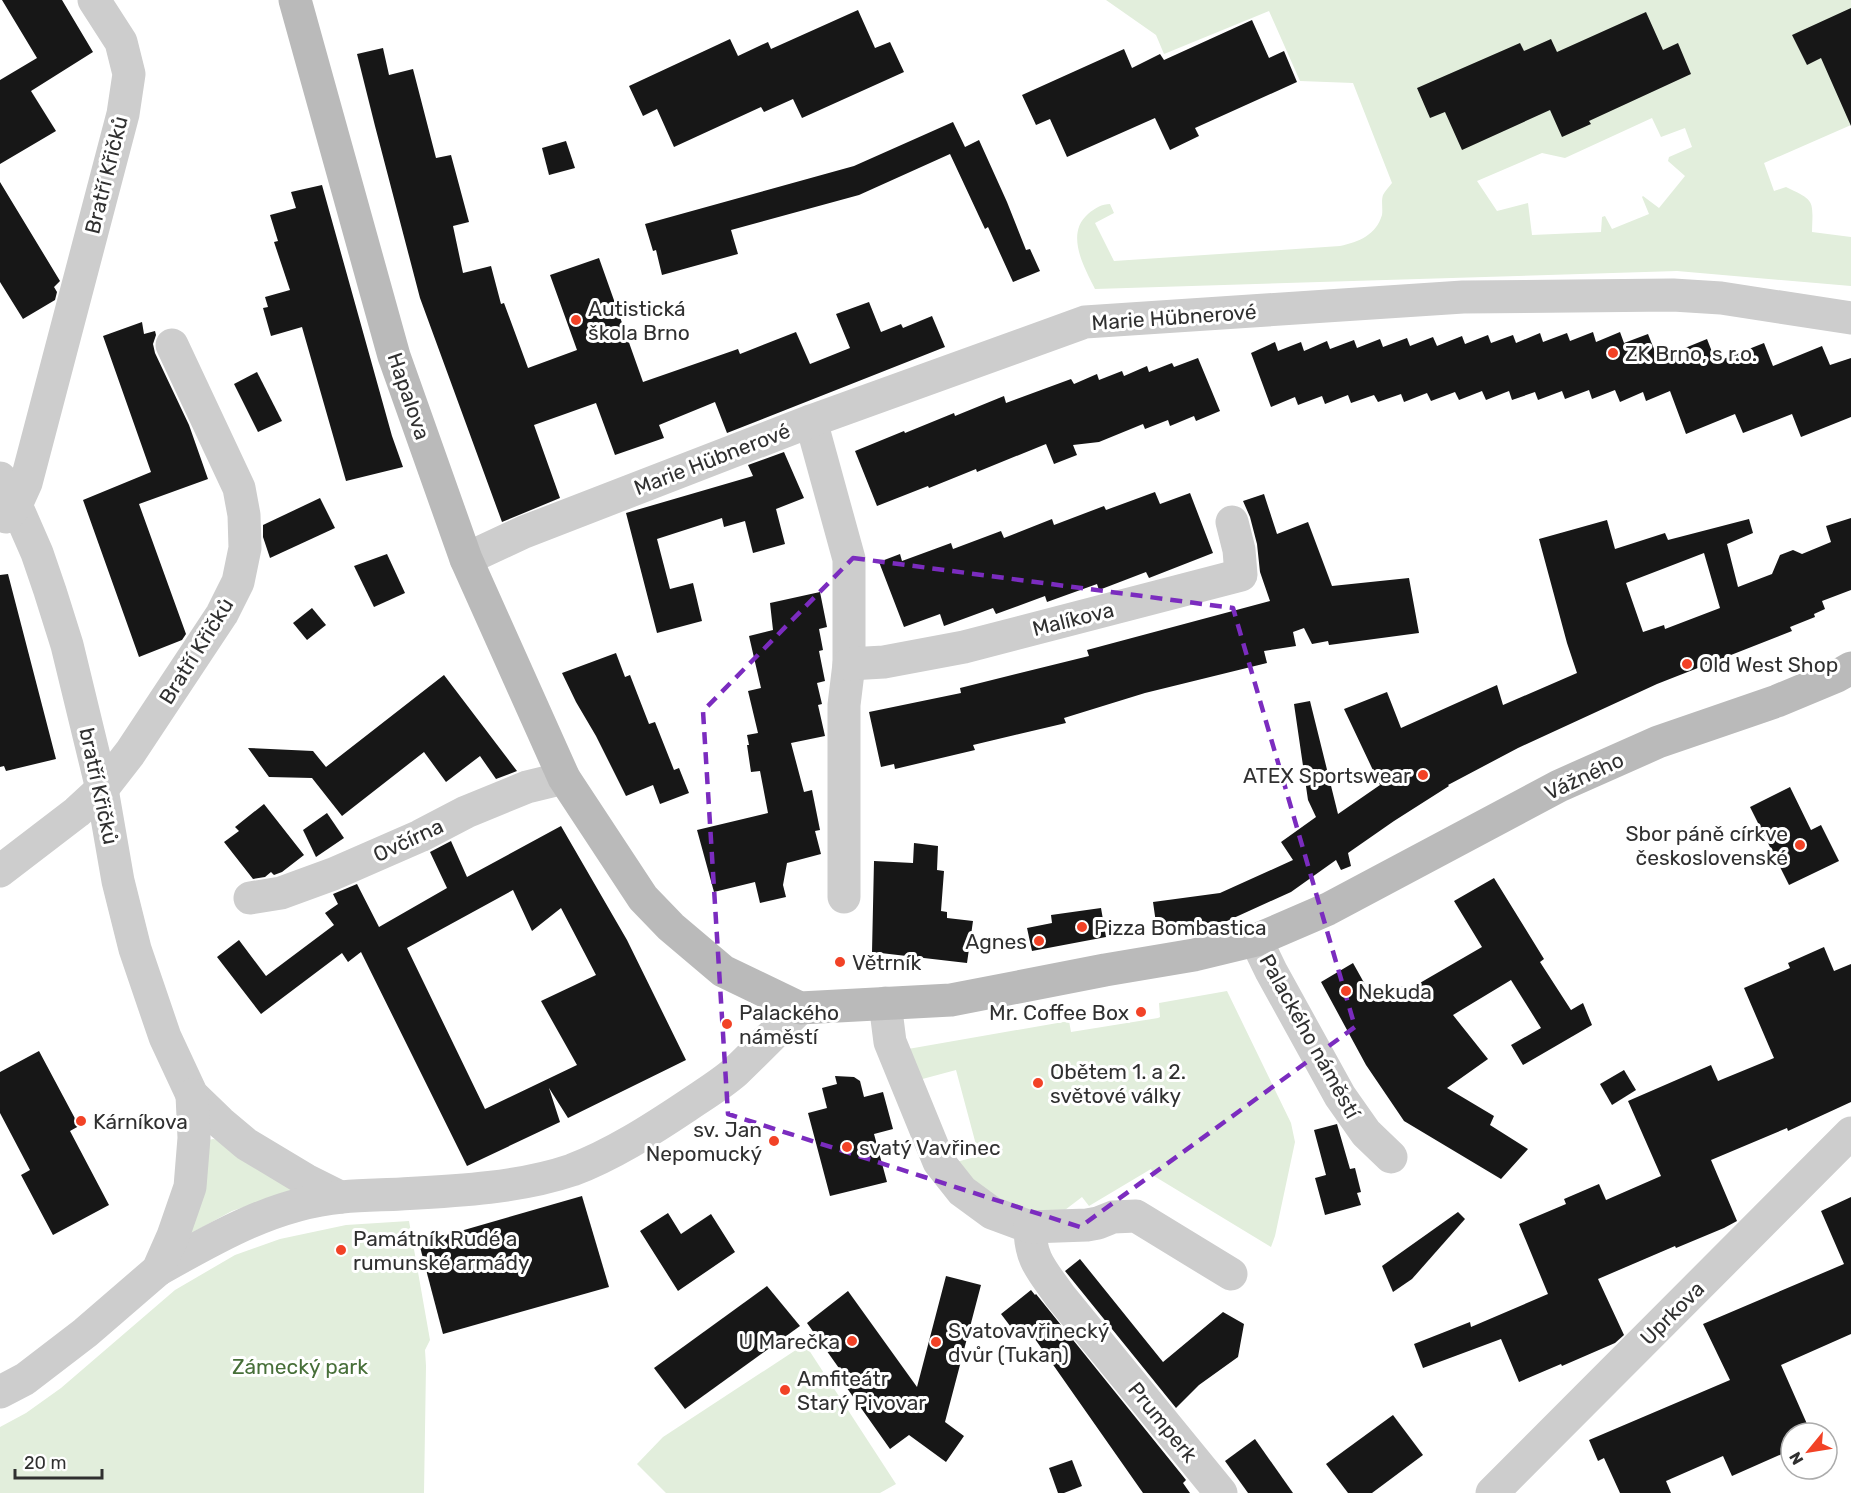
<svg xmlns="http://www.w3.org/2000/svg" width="1851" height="1493" viewBox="0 0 1851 1493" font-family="Rubik,sans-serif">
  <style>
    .green { fill: #e2eedc; fill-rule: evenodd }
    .building { fill: #171717; fill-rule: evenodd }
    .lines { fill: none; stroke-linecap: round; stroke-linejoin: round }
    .street { stroke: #cdcdcd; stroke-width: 33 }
    .secondary { stroke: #bababa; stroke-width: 33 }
    .marked { fill: none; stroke: #7b2cbf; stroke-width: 4.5; stroke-dasharray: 12 8; stroke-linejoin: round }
    .poi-dot { fill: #f24226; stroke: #fff; stroke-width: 2 }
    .labels { text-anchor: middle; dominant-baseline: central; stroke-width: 6; stroke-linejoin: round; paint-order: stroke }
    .street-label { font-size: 21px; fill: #303030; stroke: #fff }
    .poi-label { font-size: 21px; fill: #303030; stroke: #fff; text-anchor: start }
    .park-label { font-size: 21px; fill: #476f39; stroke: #fff }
  </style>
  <rect width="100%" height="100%" fill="#fff"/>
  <g class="green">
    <path d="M1106,0H1851V125L1764,163L1774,191L1786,187C1815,201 1813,199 1812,232L1851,237V286L1677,271L1095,289C1084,267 1065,234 1088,214C1095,208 1102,204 1110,204L1114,213L1095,223L1114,261L1340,246C1359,242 1376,235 1382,215C1383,209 1381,201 1383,195C1385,191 1389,187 1392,183L1353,83L1300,81L1269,11L1164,54L1156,35ZM1652,118L1661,137L1685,128L1692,147L1669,157L1668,161L1685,176L1659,208L1643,196L1642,197L1649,214L1612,229L1605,216L1602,217L1601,232L1532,235L1528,203L1497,211L1477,181L1542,153L1565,158Z"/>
    <polygon points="1227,991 1291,1123 1295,1142 1275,1236 1271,1247 1154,1176 1151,1169 1089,1206 1082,1197 1061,1213 1043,1214 997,1199 974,1185 956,1162 979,1156 956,1070 915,1081 908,1049 1069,1021 1071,1032 1158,1018 1160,1017 1159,1003"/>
    <polygon points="213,1139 219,1140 295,1190 232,1211 184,1237 209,1140"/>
    <polygon points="409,1221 430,1340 425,1350 426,1366 424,1493 0,1493 0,1427 26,1413 61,1388 175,1290 235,1255 280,1239 346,1225"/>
    <polygon points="805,1344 896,1484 880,1493 666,1493 637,1464 663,1437"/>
  </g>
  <g class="building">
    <polygon points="2,0 62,0 93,52 31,91 56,131 0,164 0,80 37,58"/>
    <polygon points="1851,8 1851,126 1821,58 1807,65 1792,35"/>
    <polygon points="858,10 875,48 890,42 904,72 802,118 793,99 764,112 761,107 674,147 657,109 643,116 629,86 730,39 738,56 768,42 771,49"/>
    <polygon points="1646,12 1663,50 1678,43 1691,74 1589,121 1591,124 1562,137 1550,110 1462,150 1445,112 1430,118 1417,88 1520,43 1524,51 1551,39 1557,52"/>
    <polygon points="1252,20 1269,58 1284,51 1297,82 1195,128 1199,136 1170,150 1155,118 1067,157 1050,119 1036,125 1022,95 1124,49 1132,68 1160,54 1164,60"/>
    <polygon points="383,48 389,75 413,69 436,158 451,155 469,222 453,226 463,273 491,266 501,304 504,303 528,368 577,350 550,275 599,258 643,382 738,349 740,354 796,332 810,364 850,348 836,314 869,302 881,332 901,324 903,328 932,316 945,347 727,433 715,402 659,425 664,438 615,455 596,403 534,425 560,498 502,522 420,298 375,126 357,54"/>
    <polygon points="953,122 965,147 979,140 1007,202 1026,250 1030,249 1040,271 1013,282 988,227 985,229 950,154 859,195 731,230 738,254 662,275 656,250 653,251 645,224 854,166"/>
    <polygon points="566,141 575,168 549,175 542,148"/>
    <polygon points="0,182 60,281 54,287 57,292 55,300 23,319 0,282"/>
    <polygon points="322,185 392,436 403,467 346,481 302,327 271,336 263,308 268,307 265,297 290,290 274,242 278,241 270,215 296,208 291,192"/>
    <polygon points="142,322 144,334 155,331 156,335 153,344 155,353 189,425 208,479 139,504 186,634 182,640 139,657 83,500 151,472 103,336"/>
    <polygon points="1593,332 1596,342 1620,332 1624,343 1648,334 1658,359 1707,339 1716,362 1764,343 1773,366 1822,346 1830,365 1851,358 1851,417 1801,437 1792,414 1743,433 1735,414 1686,434 1670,391 1646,401 1643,392 1620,402 1615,390 1592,399 1589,390 1565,399 1562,391 1538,400 1535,392 1512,400 1509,391 1486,400 1482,391 1459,400 1455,392 1431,401 1427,393 1404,402 1401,394 1378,402 1374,395 1351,403 1348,395 1325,404 1322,396 1298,405 1295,397 1271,407 1251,353 1275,342 1278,351 1301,342 1304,351 1327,341 1330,349 1354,340 1357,348 1380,339 1383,347 1407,338 1410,346 1433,337 1437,346 1462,336 1465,344 1488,335 1491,343 1513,335 1516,343 1540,333 1543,342 1567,333 1570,341"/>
    <polygon points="1198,358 1220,411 1196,421 1194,416 1170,426 1168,420 1145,429 1143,424 1099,442 1073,445 1077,455 1054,464 1046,444 977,472 976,469 929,488 928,486 877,506 855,451 904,431 905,433 954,413 955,416 1004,396 1006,403 1071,379 1074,384 1097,374 1099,380 1122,371 1124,376 1147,366 1149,372 1172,363 1174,367"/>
    <polygon points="257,372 282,421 258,432 234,384"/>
    <polygon points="784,452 804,498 776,509 785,544 753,553 745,521 724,527 722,518 657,539 670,589 693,583 702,621 657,633 626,513 753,476 748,465"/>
    <polygon points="1155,492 1160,504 1190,493 1213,553 1149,578 1146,572 1099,590 1097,584 1047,602 1045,596 996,614 993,608 944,626 940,614 904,627 879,562 900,554 902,561 951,543 953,549 1001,531 1004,538 1052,519 1054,525 1104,506 1106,510"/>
    <polygon points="1264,494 1277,534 1308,522 1332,586 1409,578 1419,633 1329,645 1328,641 1312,644 1304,628 1293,632 1296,646 1264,651 1267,663 1145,693 1064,718 1066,723 973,745 975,750 895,769 894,764 881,767 869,712 961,693 960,688 1089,656 1087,650 1270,601 1260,572 1257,544 1250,517 1243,501"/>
    <polygon points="320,498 335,528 270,558 263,537 263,525"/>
    <path d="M1851,518V590L1822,601L1825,609L1814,614L1815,617L1790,627L1792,631L1657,684L1518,748L1448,785L1449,786L1394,821L1348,853L1351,866L1341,870L1336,860L1291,892L1227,921L1157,930L1153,902L1220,893L1293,860L1281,842L1316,817L1308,800L1294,704L1310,701L1338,814L1380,785L1344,709L1387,692L1401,728L1497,685L1503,705L1577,673L1567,643L1539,539L1607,520L1615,549L1665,533L1668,540L1749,519L1753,533L1727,544L1738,587L1772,574L1780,555L1793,550L1802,554L1831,542L1826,526ZM1704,553L1720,608L1665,629L1664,625L1643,632L1626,583Z"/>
    <polygon points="387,554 405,593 374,607 354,566"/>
    <polygon points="8,574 56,759 6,771 4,766 0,767 0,575"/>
    <polygon points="820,592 827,627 819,629 823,650 819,651 825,681 817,683 822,704 818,705 825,736 791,743 804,792 812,790 820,830 815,831 821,854 787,863 783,885 786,897 760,903 755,882 714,892 697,830 768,813 760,771 751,772 747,745 749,745 747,735 758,733 748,691 761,688 749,636 773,630 770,603"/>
    <polygon points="312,608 326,625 307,640 293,623"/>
    <polygon points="616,653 625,677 630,675 649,724 655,722 674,770 679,768 689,793 660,804 653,785 626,796 596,736 576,702 562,673"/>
    <polygon points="444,675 517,771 496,779 480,756 446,782 424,752 342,816 312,778 269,777 248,748 313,751 326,767"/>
    <polygon points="1790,787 1811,830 1821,825 1839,861 1789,885 1750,807"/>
    <polygon points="264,804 304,855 282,872 274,875 271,872 265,877 253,879 224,842 239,831 235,827"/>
    <polygon points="327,813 344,838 316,857 303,830"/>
    <path d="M561,826L627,940L686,1060L568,1118L549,1088L560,1122L467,1166L361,952L348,962L342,953L261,1014L217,957L239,940L266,976L334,925L325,913L338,904L333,894L357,884L379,927L447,888L430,852L451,841L467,877ZM513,890L532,931L561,908L596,975L541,1001L577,1065L485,1109L407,948Z"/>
    <polygon points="914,843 938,846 937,870 944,871 941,911 947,912 947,918 973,921 967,963 872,952 874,861 913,863"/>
    <polygon points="1494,878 1544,959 1540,962 1571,1010 1583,1003 1592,1025 1523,1065 1511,1045 1541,1028 1511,980 1453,1015 1488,1059 1447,1088 1494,1116 1490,1125 1528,1149 1501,1179 1404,1121 1366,1065 1321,982 1353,963 1372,997 1393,992 1403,986 1406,991 1482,947 1454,901"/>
    <polygon points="1101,908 1106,937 1032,951 1027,928 1052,923 1051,915"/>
    <polygon points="1824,947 1834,971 1851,964 1851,1102 1788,1131 1787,1128 1711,1160 1737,1221 1724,1228 1676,1248 1675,1246 1598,1279 1624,1335 1615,1343 1562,1366 1561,1364 1519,1382 1501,1339 1423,1368 1414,1344 1470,1322 1471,1327 1548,1294 1519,1224 1566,1204 1564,1199 1599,1184 1606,1200 1661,1176 1628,1101 1711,1065 1718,1081 1774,1058 1744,988 1790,968 1788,963"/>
    <polygon points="39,1051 79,1126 70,1131 109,1205 53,1235 21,1175 30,1170 0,1113 0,1072"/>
    <polygon points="1624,1070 1636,1090 1612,1105 1600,1084"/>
    <polygon points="835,1076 854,1077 860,1081 864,1097 883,1092 893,1129 874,1134 887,1182 830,1196 808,1113 827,1108 822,1088 837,1084"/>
    <polygon points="1337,1124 1350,1169 1355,1168 1361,1192 1357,1193 1361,1205 1325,1215 1315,1178 1326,1175 1314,1130"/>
    <polygon points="582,1196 609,1287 443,1334 419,1243"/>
    <polygon points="1851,1197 1851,1334 1781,1365 1811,1433 1791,1433 1791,1450 1732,1476 1723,1456 1666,1481 1671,1493 1620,1493 1604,1458 1598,1461 1589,1440 1730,1380 1703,1324 1844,1264 1821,1211"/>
    <polygon points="1458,1212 1465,1219 1412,1279 1393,1292 1382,1266"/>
    <polygon points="668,1213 681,1234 711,1214 735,1252 678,1291 640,1231"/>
    <polygon points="1080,1259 1163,1362 1223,1312 1244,1324 1238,1357 1199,1385 1176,1408 1065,1271"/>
    <polygon points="946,1276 981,1285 945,1422 964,1436 946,1462 909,1435 890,1449 837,1374 841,1371 807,1323 848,1291 917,1387"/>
    <polygon points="767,1286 800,1326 685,1409 654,1368"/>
    <polygon points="1031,1290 1035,1295 1036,1294 1182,1475 1186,1480 1183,1483 1190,1493 1143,1493 1028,1329 1017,1335 1001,1314"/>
    <polygon points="1393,1415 1423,1455 1372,1493 1348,1493 1326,1464"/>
    <polygon points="1255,1439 1293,1493 1248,1493 1225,1461"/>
    <polygon points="1072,1460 1082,1486 1064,1493 1058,1493 1049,1468"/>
  </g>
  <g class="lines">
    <g class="street">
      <polyline points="811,421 849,559 849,664 844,705 844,897"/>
      <polyline points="0,478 16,505 37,553 50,591 67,645 102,789 118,881 135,949 165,1037 192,1095 220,1122 246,1144 306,1180 340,1197"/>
      <polyline points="6,517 16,505 26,483 123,114 129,74 121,42 94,0"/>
      <polyline points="466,559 524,532 811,421 1085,322 1463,297 1673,295 1721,298 1851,318"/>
      <polyline points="849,664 884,662 964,647 1241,575 1239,550 1232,522"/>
      <polyline points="0,871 77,812 102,789 130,753 222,614 238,582 245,548 244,515 239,488 172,345"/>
      <polyline points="250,898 281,893 333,874 420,836 466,812 527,787 564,778"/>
      <polyline points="1256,940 1271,971 1340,1096 1366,1133 1391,1157"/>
      <path d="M885,1003L890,1042L939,1162L962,1191L992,1213L1030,1227C1030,1260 1042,1270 1060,1296L1221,1493"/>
      <polyline points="1030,1227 1087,1225 1098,1223 1113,1217 1136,1216 1231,1274"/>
      <path d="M158,1270C216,1237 275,1203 342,1197C362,1195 382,1195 401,1194C457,1191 519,1188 572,1170C612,1155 651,1130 687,1106C703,1095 720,1085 735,1072C757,1051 778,1029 800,1008"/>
      <polyline points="0,1392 25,1379 85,1333 158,1270 173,1236 190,1187 194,1138 192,1095"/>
      <polyline points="1492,1493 1851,1133"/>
    </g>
    <polyline class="secondary" points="295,0 394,356 466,559 564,778 643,898 671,927 723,971 800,1008 951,1000 1105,970 1194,955 1256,940 1328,909 1559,786 1658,742 1777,701 1837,676 1851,668"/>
  </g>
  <path class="marked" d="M853,558L1233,608L1355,1027L1080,1227L728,1114L703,711Z"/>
  <g class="poi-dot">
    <circle cx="576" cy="320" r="6"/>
    <circle cx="1613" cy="353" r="6"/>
    <circle cx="1687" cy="664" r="6"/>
    <circle cx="1423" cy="775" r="6"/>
    <circle cx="1800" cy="845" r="6"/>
    <circle cx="1082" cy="927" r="6"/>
    <circle cx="1039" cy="941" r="6"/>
    <circle cx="840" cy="962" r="6"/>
    <circle cx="1346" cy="991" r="6"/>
    <circle cx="1141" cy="1012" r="6"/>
    <circle cx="727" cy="1024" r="6"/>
    <circle cx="1038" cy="1083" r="6"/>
    <circle cx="81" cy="1121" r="6"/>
    <circle cx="774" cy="1141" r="6"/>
    <circle cx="847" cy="1147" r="6"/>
    <circle cx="341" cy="1250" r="6"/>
    <circle cx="852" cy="1341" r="6"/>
    <circle cx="936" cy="1342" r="6"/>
    <circle cx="785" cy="1390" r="6"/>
  </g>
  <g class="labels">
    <g class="street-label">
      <text transform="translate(106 175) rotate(-76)">Bratří Křičků</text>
      <text transform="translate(1174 317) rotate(-4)">Marie Hübnerové</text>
      <text transform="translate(409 396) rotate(71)">Hapalova</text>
      <text transform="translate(712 459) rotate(-21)">Marie Hübnerové</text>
      <text transform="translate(1073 619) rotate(-14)">Malíkova</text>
      <text transform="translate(196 651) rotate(-58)">Bratří Křičků</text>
      <text transform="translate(1584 776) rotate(-25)">Vážného</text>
      <text transform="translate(99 786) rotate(78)">bratří Křičků</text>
      <text transform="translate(408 840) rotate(-25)">Ovčírna</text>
      <text transform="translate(1310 1036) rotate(61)">Palackého náměstí</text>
      <text transform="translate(1672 1313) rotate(-45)">Uprkova</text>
      <text transform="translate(1163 1422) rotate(51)">Prumperk</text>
    </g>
    <g class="poi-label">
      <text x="588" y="308">Autistická<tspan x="588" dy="24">škola Brno</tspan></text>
      <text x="1625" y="353">ZK Brno, s r.o.</text>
      <text x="1699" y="664">Old West Shop</text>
      <text x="1411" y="775" text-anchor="end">ATEX Sportswear</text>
      <text x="1788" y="833" text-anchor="end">Sbor páně církve<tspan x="1788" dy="24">československé</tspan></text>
      <text x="1094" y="927">Pizza Bombastica</text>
      <text x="1027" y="941" text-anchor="end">Agnes</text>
      <text x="852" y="962">Větrník</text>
      <text x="1358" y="991">Nekuda</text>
      <text x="739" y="1012">Palackého<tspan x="739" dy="24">náměstí</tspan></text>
      <text x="1129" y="1012" text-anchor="end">Mr. Coffee Box</text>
      <text x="1050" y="1071">Obětem 1. a 2.<tspan x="1050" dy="24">světové války</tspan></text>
      <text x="93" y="1121">Kárníkova</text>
      <text x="762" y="1129" text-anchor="end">sv. Jan<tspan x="762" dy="24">Nepomucký</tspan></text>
      <text x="859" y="1147">svatý Vavřinec</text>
      <text x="353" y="1238">Památník Rudé a<tspan x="353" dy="24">rumunské armády</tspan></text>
      <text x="948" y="1330">Svatovavřinecký<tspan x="948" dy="24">dvůr (Tukan)</tspan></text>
      <text x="840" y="1341" text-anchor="end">U Marečka</text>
      <text x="797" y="1378">Amfiteátr<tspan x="797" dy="24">Starý Pivovar</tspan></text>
    </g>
    <g class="park-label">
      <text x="300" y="1366">Zámecký park</text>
    </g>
  </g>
  <g transform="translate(1809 1451) rotate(240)"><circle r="28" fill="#ffffff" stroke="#acacac" stroke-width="1.5"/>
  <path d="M0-4.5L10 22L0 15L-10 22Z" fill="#f24226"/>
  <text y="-9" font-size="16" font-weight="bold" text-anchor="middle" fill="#303030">N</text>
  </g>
  <path d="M15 1469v9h87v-9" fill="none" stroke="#303030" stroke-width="3"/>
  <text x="24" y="1469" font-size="18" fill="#303030" stroke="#ffffff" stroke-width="4.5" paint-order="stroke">20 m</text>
</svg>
